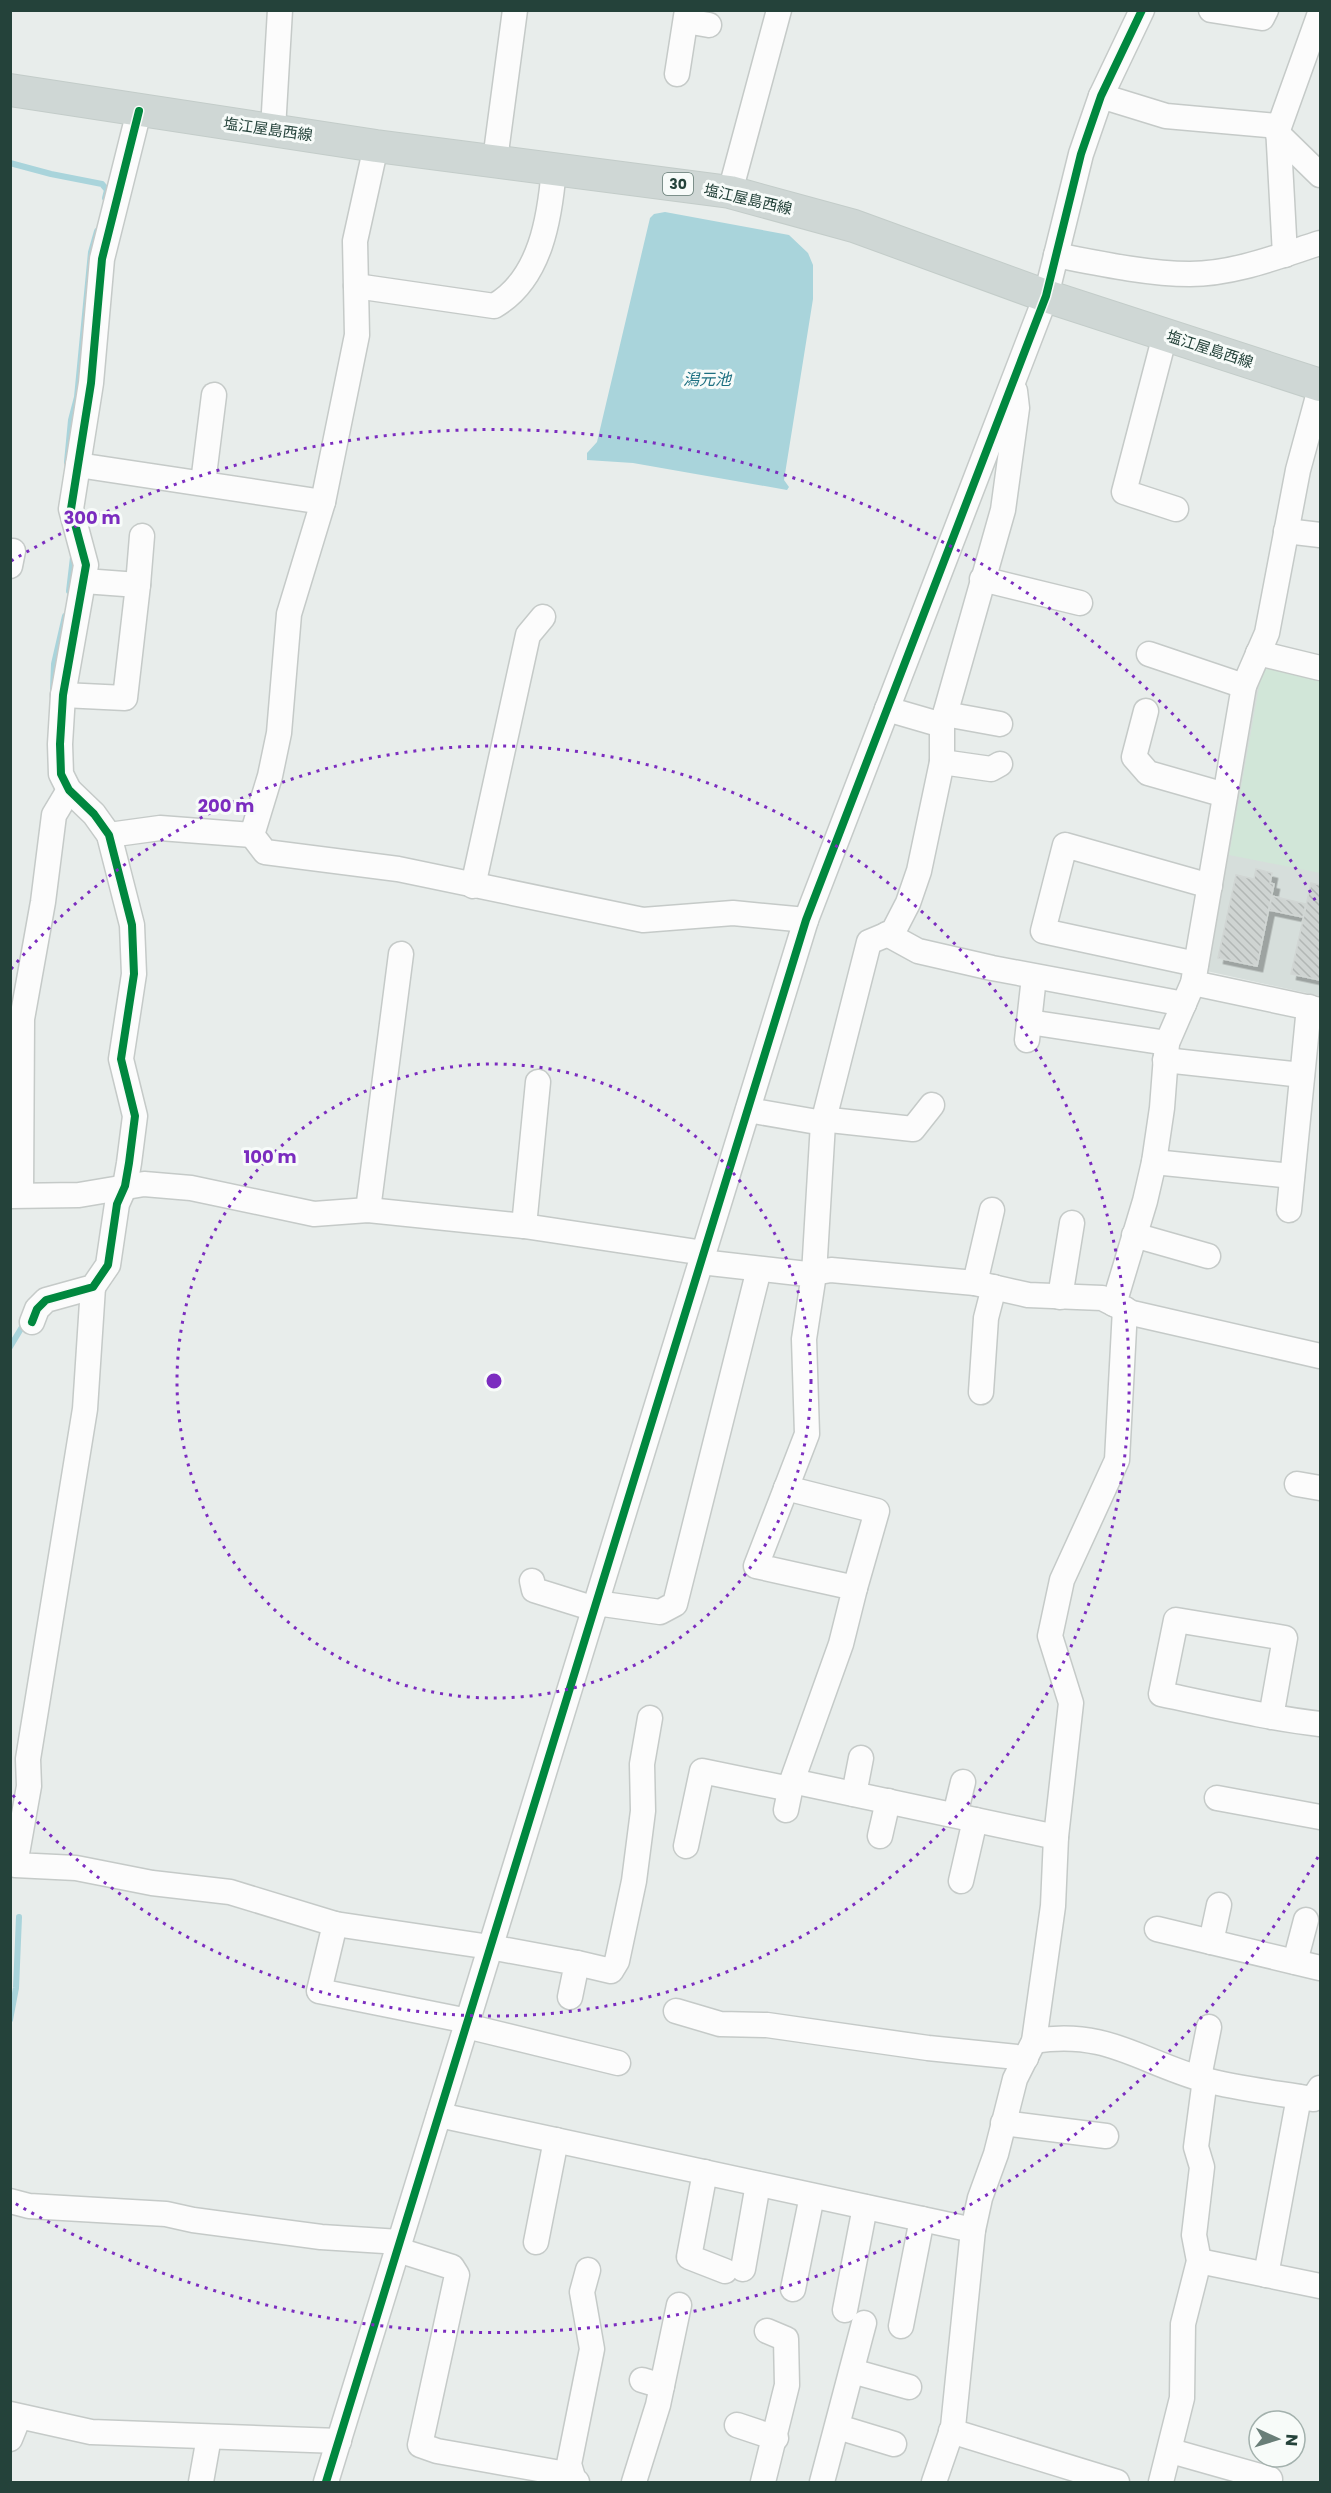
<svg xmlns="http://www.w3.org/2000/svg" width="1331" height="2493" viewBox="0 0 1331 2493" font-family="Poppins,'Noto Sans JP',sans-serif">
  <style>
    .built { fill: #d6dedb }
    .grass { fill: #d1e6d8 }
    .water { fill: #a9d4db }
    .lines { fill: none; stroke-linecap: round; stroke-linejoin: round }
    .stream { stroke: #a9d4db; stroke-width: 6 }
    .building { fill: url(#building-back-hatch); stroke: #d1d6d4; stroke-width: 1.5; filter: url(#shadow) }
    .minor-casing { stroke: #c5cac8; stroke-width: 27 }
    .major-casing { stroke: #c3ccc9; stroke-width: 34 }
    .minor { stroke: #fcfcfc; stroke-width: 24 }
    .major { stroke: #cfd7d5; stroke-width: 32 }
    .cycleway-casing { stroke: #f7fbf9; stroke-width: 11 }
    .cycleway { stroke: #00873e; stroke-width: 8 }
    .ring { fill: none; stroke: #7b2cbf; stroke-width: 3; stroke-dasharray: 3 6 }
    .labels { text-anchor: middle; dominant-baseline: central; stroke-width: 6; stroke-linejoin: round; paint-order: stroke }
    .shield { fill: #f7fbf9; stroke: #637a73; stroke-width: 1.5 }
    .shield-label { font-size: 14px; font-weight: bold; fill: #24423a }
    .street-label { font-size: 15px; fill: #24423a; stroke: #f7fbf9 }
    .water-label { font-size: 16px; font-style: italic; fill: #1c6f80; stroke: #f7fbf9 }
    .centre { fill: #7b2cbf; stroke: #f7fbf9; stroke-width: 3 }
    .ring-label { font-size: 18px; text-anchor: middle; font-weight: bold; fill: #7b2cbf; stroke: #f7fbf9; stroke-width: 6; stroke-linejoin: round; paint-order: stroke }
  </style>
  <defs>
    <pattern id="building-back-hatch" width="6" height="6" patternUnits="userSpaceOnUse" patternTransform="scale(1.5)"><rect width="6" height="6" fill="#cfd4d2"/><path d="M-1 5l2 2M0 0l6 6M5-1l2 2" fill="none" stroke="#b2b7b5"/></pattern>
    <filter id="shadow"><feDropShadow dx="5.5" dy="5.5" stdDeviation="0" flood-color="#0004"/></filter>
  </defs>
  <rect width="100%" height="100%" fill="#e8edeb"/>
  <polygon class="built" points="1259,661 1320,675 1320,996 1202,970"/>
  <polygon class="grass" points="1263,665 1320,679 1320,873 1229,855"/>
  <polygon class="water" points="665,212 789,235 808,253 813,265 813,299 784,480 789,487 787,490 633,463 587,460 587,453 597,442 650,218 654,214"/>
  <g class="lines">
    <g class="stream">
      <polyline points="10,163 51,174 102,184 107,190 105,198"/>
      <polyline points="67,462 71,420 77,397 91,252 97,231"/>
      <polyline points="69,591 73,557"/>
      <polyline points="53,689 54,664 65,616"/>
      <polyline points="10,1347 25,1322"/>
      <polyline points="10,2020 16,1988 19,1917"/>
    </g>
  </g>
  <g class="building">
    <polygon points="1256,869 1272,873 1270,883 1274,884 1257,966 1218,958 1236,875 1254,879"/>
    <polygon points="1311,883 1320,885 1320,980 1291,974"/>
    <polygon points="1272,896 1306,904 1303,917 1269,910"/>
  </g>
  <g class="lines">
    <defs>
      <g id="minor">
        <polyline points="1211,10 1262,18 1266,10"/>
        <polyline points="686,21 709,25"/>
        <polyline points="677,74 687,10"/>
        <polyline points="1101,96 1166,116 1278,126 1285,255"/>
        <polyline points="273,129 280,10"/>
        <polyline points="1278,130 1320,13"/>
        <polyline points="1278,134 1320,175"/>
        <polyline points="376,146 355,241 357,335 323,502 289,614 279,733 270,776 252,835 265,852 398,869 643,920 733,913 806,920"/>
        <polyline points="495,160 515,10"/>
        <polyline points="730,192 779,10"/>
        <path d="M1056,255C1097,263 1148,274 1190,274C1234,274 1279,256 1320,243"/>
        <path d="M356,286L494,306C541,279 550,217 554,168"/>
        <polyline points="1165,335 1124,492 1176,509"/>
        <polyline points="78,465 323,502"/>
        <polyline points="203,483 214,395"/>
        <polyline points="1286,531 1320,535"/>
        <polyline points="10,566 13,551"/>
        <polyline points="982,579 1080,603"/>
        <polyline points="84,581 138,585 142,536"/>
        <polyline points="1258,653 1320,668"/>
        <polyline points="1149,654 1244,686"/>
        <polyline points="63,695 125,698 138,585"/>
        <polyline points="887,709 942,725"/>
        <polyline points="1146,711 1134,757 1148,773 1225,795"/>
        <polyline points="945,714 1000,724"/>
        <polyline points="942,762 991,769 1000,764"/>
        <polyline points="109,835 160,828 252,835"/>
        <polyline points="473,886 528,635 543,617"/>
        <polyline points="887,934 918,951 992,968 1184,1004"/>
        <polyline points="1196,964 1043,931 1065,845 1210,886"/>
        <polyline points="1193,983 1320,1010"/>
        <polyline points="1029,1022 1167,1043"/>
        <polyline points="1027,1040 1034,977"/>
        <polyline points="1165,1060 1302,1075"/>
        <polyline points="748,1110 823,1123 814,1274 804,1339 807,1434 756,1566 855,1588 841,1644 792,1781 786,1810"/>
        <polyline points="823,1123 869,942 893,932 908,903 919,871 942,762 942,725 1003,510 1017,408 1015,391"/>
        <polyline points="823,1123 830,1120 913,1129 932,1105"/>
        <polyline points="1154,1162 1292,1176"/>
        <polyline points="21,1195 22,1019 43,902 54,815 69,790"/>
        <polyline points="10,1196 79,1195 144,1184 191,1188 314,1214 368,1210 524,1226 704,1253"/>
        <polyline points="368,1210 401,954"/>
        <polyline points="1289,1210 1309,1007"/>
        <polyline points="524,1226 538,1082"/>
        <polyline points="1134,1235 1208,1256"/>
        <polyline points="701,1262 807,1274 831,1270 975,1283 1028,1295 1102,1298 1132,1313 1320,1356"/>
        <polyline points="975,1283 992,1210"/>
        <polyline points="93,1287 85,1409 28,1759 29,1786 15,1865 76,1868 152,1883 230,1892 335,1924 490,1947 577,1963 570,1997"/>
        <polyline points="1060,1297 1072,1223"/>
        <polyline points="1114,1304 1145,1201 1154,1162 1162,1108 1167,1043 1193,983 1244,686 1267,633 1298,470 1320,389"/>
        <polyline points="32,1322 37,1309 46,1300 93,1287 108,1265 117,1204 125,1186 129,1163 135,1116 121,1059 134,974 132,925 109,835 94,814 69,790 61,774 60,744 63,695 86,565 71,509 91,383 102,259 139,111"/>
        <polyline points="981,1392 986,1318 994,1287"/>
        <polyline points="1297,1484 1320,1488"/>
        <polyline points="786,1488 877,1511 855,1588"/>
        <polyline points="532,1581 534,1590 595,1609"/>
        <polyline points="596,1603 660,1612 675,1604 759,1269"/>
        <path d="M1271,1717L1285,1638L1176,1620L1161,1694C1214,1705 1267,1718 1320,1724"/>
        <polyline points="792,1781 1056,1837"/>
        <polyline points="854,1794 861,1758"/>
        <polyline points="1217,1798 1320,1817"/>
        <polyline points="955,1815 963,1782"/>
        <polyline points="880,1836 888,1801"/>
        <polyline points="686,1846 702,1771 790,1789"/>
        <polyline points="961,1881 975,1820"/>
        <polyline points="335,1924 319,1991 468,2021"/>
        <polyline points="1157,1929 1320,1968"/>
        <polyline points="1211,1942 1219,1905"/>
        <polyline points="1295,1962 1306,1920"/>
        <polyline points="577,1963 611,1971 617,1961 634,1881 643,1811 642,1764 650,1718"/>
        <polyline points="676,2011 720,2024 767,2025 928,2048 1026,2058"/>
        <polyline points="466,2026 618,2063"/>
        <path d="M1034,2041C1107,2029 1140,2062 1205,2080C1240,2089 1278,2093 1313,2099L1320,2088"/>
        <polyline points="1199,2077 1209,2027"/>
        <polyline points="439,2115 973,2230"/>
        <polyline points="1003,2123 1106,2136"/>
        <polyline points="705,2172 689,2257 725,2271"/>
        <polyline points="10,2201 29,2206 166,2214 193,2220 321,2237 400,2242"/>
        <polyline points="536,2242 556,2140"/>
        <polyline points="398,2250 452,2267 457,2275 420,2445 437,2451 572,2475"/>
        <polyline points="1199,2261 1320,2286"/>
        <polyline points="743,2269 758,2184"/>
        <polyline points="1266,2275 1299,2097"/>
        <polyline points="793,2289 812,2196"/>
        <polyline points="845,2310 865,2207"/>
        <polyline points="901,2326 922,2219"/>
        <polyline points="852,2371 909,2387"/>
        <polyline points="642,2380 662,2386"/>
        <polyline points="10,2414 91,2432 339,2441"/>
        <polyline points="737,2425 776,2438"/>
        <polyline points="838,2427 894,2444"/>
        <polyline points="951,2431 1117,2482"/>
        <polyline points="10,2439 19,2417"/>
        <polyline points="1171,2451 1270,2479"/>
        <polyline points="201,2482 209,2437"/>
        <polyline points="326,2482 806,920 1046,296 1081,154 1101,96 1142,10"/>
        <polyline points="577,2482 574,2481 569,2464 592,2349 582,2292 588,2270"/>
        <polyline points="634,2482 658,2405 679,2305"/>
        <polyline points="763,2482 787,2385 786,2339 767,2331"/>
        <polyline points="822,2482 864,2323"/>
        <polyline points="934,2482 953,2427 973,2230 980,2198 996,2154 1015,2079 1034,2041 1053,1906 1056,1837 1071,1703 1050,1636 1062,1580 1117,1460 1125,1309"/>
        <polyline points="1161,2482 1182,2398 1183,2324 1199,2261 1194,2235 1202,2167 1196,2147 1205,2079"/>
      </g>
      <polyline id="major" points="10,90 376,146 730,192 854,226 1046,296 1320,385"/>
    </defs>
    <use href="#minor" class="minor-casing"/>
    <use href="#major" class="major-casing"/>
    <use href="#minor" class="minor"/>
    <use href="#major" class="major"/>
    <defs>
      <g id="cycleway">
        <polyline points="32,1322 37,1309 46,1300 93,1287 108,1265 117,1204 125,1186 129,1163 135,1116 121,1059 134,974 132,925 109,835 94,814 69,790 61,774 60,744 63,695 86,565 71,509 91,383 102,259 139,111"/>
        <polyline points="326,2482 806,920 1046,296 1081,154 1101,96 1142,10"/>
      </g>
    </defs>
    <use href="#cycleway" class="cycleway-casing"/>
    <use href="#cycleway" class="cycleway"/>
  </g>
  <g class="ring">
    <circle cx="494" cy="1381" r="317"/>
    <path d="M11 969A635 635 0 1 1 11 1793"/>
    <path d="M1318 1857A952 952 0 0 1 11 2201M11 561A952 952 0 0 1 1318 905"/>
  </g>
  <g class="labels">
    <rect class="shield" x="663" y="173" width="30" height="22" rx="4.5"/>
    <g class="shield-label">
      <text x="678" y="184">30</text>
    </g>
    <g class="street-label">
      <text transform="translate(268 129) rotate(8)">塩江屋島西線</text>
      <text transform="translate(748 199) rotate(13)">塩江屋島西線</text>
      <text transform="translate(1210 349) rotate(18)">塩江屋島西線</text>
    </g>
    <g class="water-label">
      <text x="707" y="379">潟元池</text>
    </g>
  </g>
  <circle cx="494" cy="1381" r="9" class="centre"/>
  <g class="ring-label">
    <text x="92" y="524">300 m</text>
    <text x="226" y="812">200 m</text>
    <text x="270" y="1163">100 m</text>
  </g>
  <rect width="1331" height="2493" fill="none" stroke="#24423a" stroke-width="24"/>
  <g transform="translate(1277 2439) rotate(94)"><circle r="28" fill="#f7fbf9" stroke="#a3b1ad" stroke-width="1.5"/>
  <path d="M0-4.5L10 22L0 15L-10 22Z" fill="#697e78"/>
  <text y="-9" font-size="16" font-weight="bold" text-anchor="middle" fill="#24423a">N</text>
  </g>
</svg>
